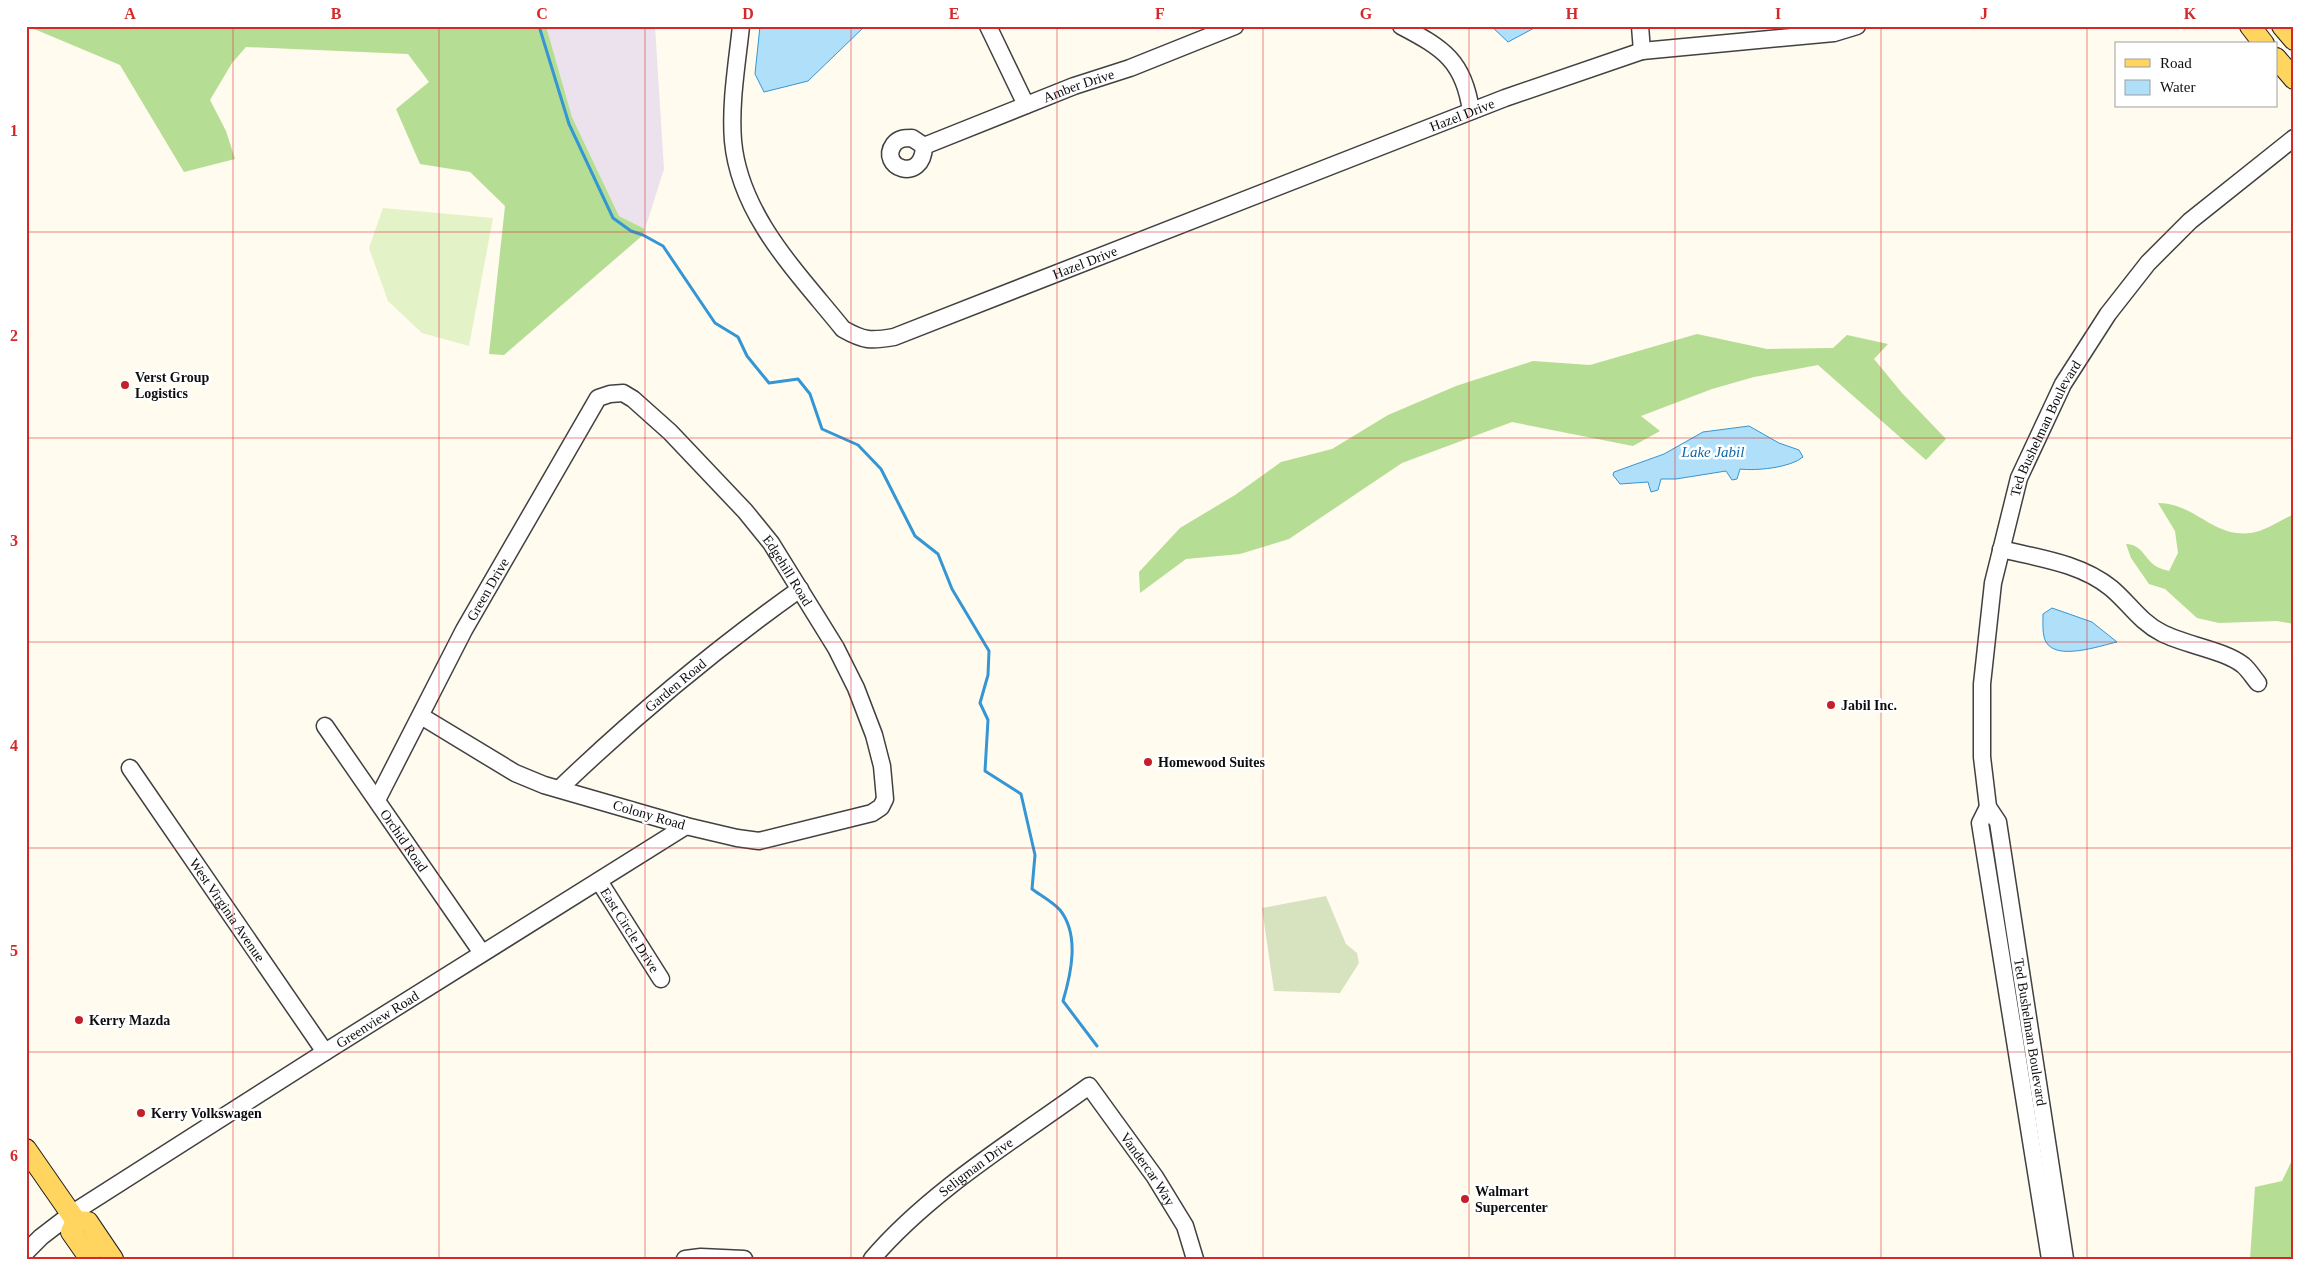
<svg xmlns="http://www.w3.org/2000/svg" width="2320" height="1285" viewBox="0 0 2320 1285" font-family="'Times New Roman',serif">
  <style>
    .industrial { fill: #ebe2ed }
    .forest { fill: #b6dd94 }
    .cemetery { fill: #d7e2be }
    .pitch { fill: #e4f2c8 }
    .water { fill: #b0dff9; stroke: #3496d4 }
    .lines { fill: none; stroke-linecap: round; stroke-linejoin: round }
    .stream { stroke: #3496d4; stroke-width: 3 }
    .minor-casing { stroke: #414141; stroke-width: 19 }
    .major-casing { stroke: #1f1f1f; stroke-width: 22 }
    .minor { stroke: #fff; stroke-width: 16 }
    .major { stroke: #ffd55f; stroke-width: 20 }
    .grid { fill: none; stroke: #d62828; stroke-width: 1; stroke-opacity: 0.55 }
    .poi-dot { fill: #c51f29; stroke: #fff; stroke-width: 2 }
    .labels { text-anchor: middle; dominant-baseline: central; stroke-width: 5; stroke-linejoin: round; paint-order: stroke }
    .street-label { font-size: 14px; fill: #0e0e0e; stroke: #fff }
    .poi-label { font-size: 14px; font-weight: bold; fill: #0e0e0e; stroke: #fff; text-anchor: start }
    .water-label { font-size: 15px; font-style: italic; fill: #1167a6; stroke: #fff }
    .neatline { fill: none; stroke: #d62828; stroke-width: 2 }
    .grid-label { font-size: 16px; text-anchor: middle; font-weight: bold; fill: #d62828 }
  </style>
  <rect width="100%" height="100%" fill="#fffbee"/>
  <polygon class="industrial" points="546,26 655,26 664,169 645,229 619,216 572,117"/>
  <g class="forest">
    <polygon points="27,26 546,26 572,117 619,216 645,229 643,235 504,355 489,354 505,206 470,172 420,164 396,109 429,82 408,54 246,47 232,63 210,100 226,131 235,159 184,172 120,65"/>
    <polygon points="1697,334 1767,349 1833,348 1847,335 1888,344 1874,359 1902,393 1946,439 1926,460 1818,365 1754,377 1712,389 1641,416 1660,431 1633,446 1512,422 1402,463 1289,539 1240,554 1186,559 1140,593 1139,572 1180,528 1235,495 1281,462 1332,449 1388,415 1456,386 1533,361 1590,365"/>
    <path d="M2158,503C2195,503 2213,538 2251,533C2265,531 2281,520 2294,514V624L2277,621L2219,623L2197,618L2165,589L2149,584L2131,558L2126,544C2142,545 2143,556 2154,565C2158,568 2165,570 2169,571L2178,553L2175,531Z"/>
    <polygon points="2294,1156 2294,1259 2250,1259 2255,1187 2282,1181"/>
  </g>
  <polygon class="cemetery" points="1326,896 1346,944 1357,953 1359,963 1340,993 1274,991 1262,908"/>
  <polygon class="pitch" points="383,208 493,218 469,346 422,333 388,301 369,248"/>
  <g class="water">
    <polygon points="760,26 865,26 808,81 764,92 755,74"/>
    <polygon points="1491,26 1538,26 1508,42"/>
    <path d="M1749,426L1779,443L1799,450L1803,457C1790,468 1755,471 1740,469L1737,479L1732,480L1726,471L1676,479H1661L1658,490L1651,492L1648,482L1620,484L1613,475L1614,472L1664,454L1703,432Z"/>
    <path d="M2052,608L2092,622L2117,642C2099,646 2057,661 2046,642C2042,635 2043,622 2043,614Z"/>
  </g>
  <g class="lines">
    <path class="stream" d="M539,26L569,124L613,218L631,231L643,235L663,246L715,323L738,337L747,356L769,383L798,379L810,394L822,429L858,445L881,469L915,536L938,554L952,589L989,651L988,675L980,703L988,720L985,771L1021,794L1035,855L1032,889C1040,895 1053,902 1060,910C1080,935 1071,974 1063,1001L1097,1046"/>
    <defs>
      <g id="minor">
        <path id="s1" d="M741,26C737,64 730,103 733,141C740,216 798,273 843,329C864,341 871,341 894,337L1505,98L1642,51L1834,33L1857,26"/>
        <polyline points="988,26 1026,105"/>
        <path d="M1401,26C1443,48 1464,61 1471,111"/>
        <polyline points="1640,26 1642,51"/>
        <path d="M912,138L924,146C923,185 877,167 894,144C899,138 905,138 912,138Z"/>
        <path id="s2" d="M924,146L1074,86L1130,68L1235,26"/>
        <path d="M2001,549C2038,558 2080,563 2111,588C2129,603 2140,622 2162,633C2185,645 2224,650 2243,665C2249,670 2253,677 2258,683"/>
        <path id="s3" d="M325,726L482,953"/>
        <path id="s4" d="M130,768L325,1052"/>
        <path id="s5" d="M559,789C634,717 714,650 800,589"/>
        <path id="s6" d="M377,800L464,630L598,398L610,394L623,393L633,399L670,432L745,511L771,543L836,648L856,688L874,735L882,766L885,799L881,807L872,813L759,841L737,838L686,826L544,785L515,773L421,716"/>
        <polyline points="1988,807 1980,823 2050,1259"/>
        <path id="s7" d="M599,881L661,979"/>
        <path id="s8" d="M26,1252L41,1237L71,1214L325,1052L686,826"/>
        <polyline points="685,1259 701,1257 744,1259"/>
        <path id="s9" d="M872,1259C930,1191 1016,1139 1089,1086L1155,1177L1185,1226L1195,1259"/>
        <path id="s10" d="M2065,1259L1998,822L1988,807L1982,757V684L1993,583L2019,478L2063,384L2108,314L2148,263L2190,221L2294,138"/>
      </g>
      <g id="major">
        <polyline points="2250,26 2264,44"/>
        <polyline points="2282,26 2294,40"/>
        <polyline points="2276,58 2294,79"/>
        <polyline points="26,1149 76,1221 88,1222 113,1259"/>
        <polyline points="76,1221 71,1232 90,1259"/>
      </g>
    </defs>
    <use href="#minor" class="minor-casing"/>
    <use href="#major" class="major-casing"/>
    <use href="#minor" class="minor"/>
    <use href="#major" class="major"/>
  </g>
  <path class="grid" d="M233,26V1259M439,26V1259M645,26V1259M851,26V1259M1057,26V1259M1263,26V1259M1469,26V1259M1675,26V1259M1881,26V1259M2087,26V1259M26,232H2294M26,438H2294M26,642H2294M26,848H2294M26,1052H2294"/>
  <g class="poi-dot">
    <circle cx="125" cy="385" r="5"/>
    <circle cx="1831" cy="705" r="5"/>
    <circle cx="1148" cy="762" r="5"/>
    <circle cx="79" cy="1020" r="5"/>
    <circle cx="141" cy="1113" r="5"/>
    <circle cx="1465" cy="1199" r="5"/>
  </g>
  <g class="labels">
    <g class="street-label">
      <text stroke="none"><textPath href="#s2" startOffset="166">Amber Drive</textPath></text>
      <text stroke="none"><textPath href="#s1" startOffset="1000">Hazel Drive</textPath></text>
      <text stroke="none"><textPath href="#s1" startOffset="595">Hazel Drive</textPath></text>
      <text stroke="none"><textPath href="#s10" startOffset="849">Ted Bushelman Boulevard</textPath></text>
      <text stroke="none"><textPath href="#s6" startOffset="728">Edgehill Road</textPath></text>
      <text stroke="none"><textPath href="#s6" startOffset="238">Green Drive</textPath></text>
      <text stroke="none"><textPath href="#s5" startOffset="156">Garden Road</textPath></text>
      <text transform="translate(649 815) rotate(16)">Colony Road</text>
      <text stroke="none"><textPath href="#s3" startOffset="139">Orchid Road</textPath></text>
      <text stroke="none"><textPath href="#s4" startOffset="172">West Virginia Avenue</textPath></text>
      <text stroke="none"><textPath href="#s7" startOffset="58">East Circle Drive</textPath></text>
      <text stroke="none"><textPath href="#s8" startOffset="422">Greenview Road</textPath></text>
      <text transform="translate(2030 1032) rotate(81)">Ted Bushelman Boulevard</text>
      <text stroke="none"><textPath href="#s9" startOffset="139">Seligman Drive</textPath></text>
      <text stroke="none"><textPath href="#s9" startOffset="380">Vandercar Way</textPath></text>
    </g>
    <g class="poi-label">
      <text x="135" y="377">Verst Group<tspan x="135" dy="16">Logistics</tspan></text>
      <text x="1841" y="705">Jabil Inc.</text>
      <text x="1158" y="762">Homewood Suites</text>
      <text x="89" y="1020">Kerry Mazda</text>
      <text x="151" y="1113">Kerry Volkswagen</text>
      <text x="1475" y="1191">Walmart<tspan x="1475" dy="16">Supercenter</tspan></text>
    </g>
    <g class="water-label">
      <text x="1713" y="452">Lake Jabil</text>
    </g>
  </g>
  <rect width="2320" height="1285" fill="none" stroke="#ffffff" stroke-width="55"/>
  <rect x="2115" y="42" width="162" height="65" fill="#ffffff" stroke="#9f9f9f"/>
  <rect x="2125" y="59" width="25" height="8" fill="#ffd55f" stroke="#9f9f9f"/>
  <text x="2160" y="68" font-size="15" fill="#0e0e0e">Road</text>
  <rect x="2125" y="80" width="25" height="15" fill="#b0dff9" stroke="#9f9f9f"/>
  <text x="2160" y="92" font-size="15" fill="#0e0e0e">Water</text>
  <rect x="28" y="28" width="2264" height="1230" class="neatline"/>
  <g class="grid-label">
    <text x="130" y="19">A</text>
    <text x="336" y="19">B</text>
    <text x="542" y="19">C</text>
    <text x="748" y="19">D</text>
    <text x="954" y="19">E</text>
    <text x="1160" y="19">F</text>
    <text x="1366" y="19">G</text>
    <text x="1572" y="19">H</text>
    <text x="1778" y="19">I</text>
    <text x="1984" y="19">J</text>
    <text x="2190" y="19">K</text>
    <text x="14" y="136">1</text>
    <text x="14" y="341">2</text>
    <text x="14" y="546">3</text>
    <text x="14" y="751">4</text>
    <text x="14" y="956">5</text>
    <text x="14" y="1161">6</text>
  </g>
</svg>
